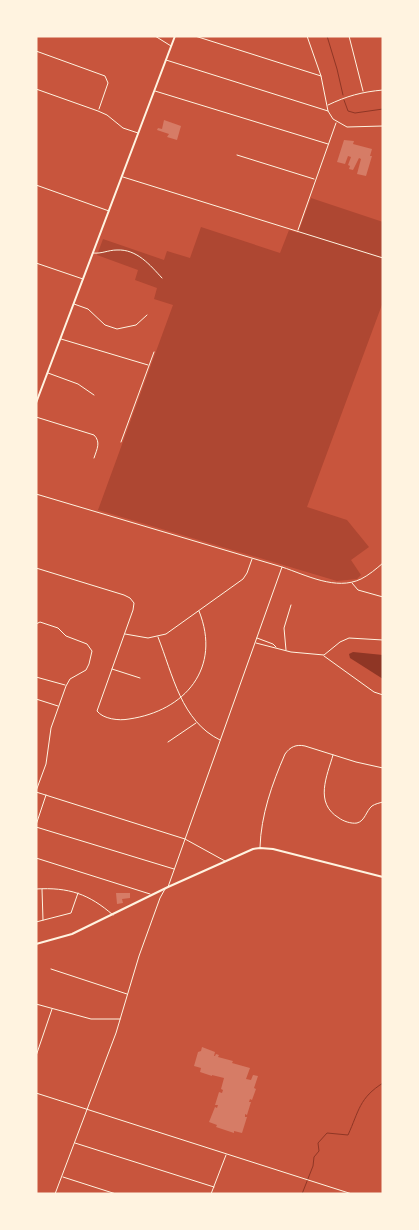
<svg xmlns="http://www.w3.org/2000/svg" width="419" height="1230" viewBox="0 0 419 1230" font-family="Inter,sans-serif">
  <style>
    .green { fill: #ae4732 }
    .water { fill: #8f3625 }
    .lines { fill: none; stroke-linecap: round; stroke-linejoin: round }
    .stream { stroke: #8f3625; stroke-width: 1 }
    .building { fill: #d67c66 }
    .minor { stroke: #fff3e0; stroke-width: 1 }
    .tertiary { stroke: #fff3e0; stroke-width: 1 }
    .secondary { stroke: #fff3e0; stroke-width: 2 }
  </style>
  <rect width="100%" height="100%" fill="#c8553d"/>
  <polygon class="green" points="311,198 383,222 383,302 307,507 347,520 369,547 351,560 361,575 357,579 337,581 98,510 173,305 154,299 157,288 135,280 138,270 97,255 103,239 164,260 167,251 190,258 201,227 280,253 289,230 298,233"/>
  <polygon class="water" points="353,652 383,655 383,679 350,658 349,654"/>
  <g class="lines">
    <g class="stream">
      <polyline points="327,36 337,69 343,95"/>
      <polyline points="344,100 348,111 355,113 383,109"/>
      <path d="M302,1194L313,1166L314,1157L319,1151L318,1143L327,1133L348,1135C359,1111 359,1098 383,1083"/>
    </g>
  </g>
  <g class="building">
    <polygon points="164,120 181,126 177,140 167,137 169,134 157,130 158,128 162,129"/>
    <polygon points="344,140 354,141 353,144 372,149 370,156 372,156 366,176 357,174 361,159 359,158 353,170 349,169 350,166 348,165 351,157 348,156 345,164 337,162"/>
    <polygon points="116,893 130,893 130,898 122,899 123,903 117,904"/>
    <polygon points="202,1047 215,1052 214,1056 215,1056 216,1054 219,1055 218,1057 233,1061 232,1063 250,1068 246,1079 251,1080 253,1075 258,1076 254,1088 256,1089 252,1100 250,1099 249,1102 251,1102 247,1115 245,1114 245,1117 247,1117 242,1133 234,1131 234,1133 216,1127 217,1125 209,1122 215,1107 217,1108 218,1105 215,1105 219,1092 222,1093 223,1090 221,1089 224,1078 212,1075 212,1076 200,1072 201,1068 194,1066 198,1052 201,1051"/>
  </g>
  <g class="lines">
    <g class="minor">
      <polyline points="155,36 171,46"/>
      <polyline points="195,36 321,76"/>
      <polyline points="307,36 321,76 328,111 333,119 347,127 383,126"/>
      <polyline points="349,36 363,91"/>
      <polyline points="36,51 105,76 108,83 99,109"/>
      <polyline points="166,60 328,111"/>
      <polyline points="36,89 98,111 107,115 123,128 138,133"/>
      <polyline points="155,91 328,144"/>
      <path d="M328,105C347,96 361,92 383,90"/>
      <polyline points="237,155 314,179"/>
      <polyline points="123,177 383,258"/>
      <polyline points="36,185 109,211"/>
      <polyline points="298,230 336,123"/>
      <path d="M93,253C102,254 108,250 117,250C137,249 150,265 162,278"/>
      <polyline points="36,263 83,279"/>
      <polyline points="74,304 88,309 105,325 117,329 136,325 147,315"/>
      <polyline points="61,339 148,365"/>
      <polyline points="48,373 78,384 94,395"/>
      <path d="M36,417L94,435C101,442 97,449 94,458"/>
      <polyline points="121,442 154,352"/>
      <polyline points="36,494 282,567"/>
      <path d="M36,568L124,595L130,598L134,603L133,610L97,711C103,719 119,721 129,719C185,711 222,668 199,611"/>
      <polyline points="352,583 358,590 383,597"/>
      <polyline points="36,624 40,622 58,628 66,636 87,644 92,651 89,664 86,670 70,679 66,686 51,728 46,764 36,791"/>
      <polyline points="125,634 148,638 166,634 243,579 247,573 252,559"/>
      <path d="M158,637C173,675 181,721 220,740"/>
      <polyline points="257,638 273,644 276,647"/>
      <polyline points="256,643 291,652 324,655 340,642 349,638 383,640"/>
      <polyline points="286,650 284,628 291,605"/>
      <polyline points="324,656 374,692 383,695"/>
      <polyline points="112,669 140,678"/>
      <polyline points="36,677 65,685"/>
      <polyline points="36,699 58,706"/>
      <polyline points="168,742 196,723"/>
      <path d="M333,755C327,776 314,803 339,818C343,821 351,824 357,823C365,821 366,811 372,806C375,804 379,803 383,802"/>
      <polyline points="36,825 46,795"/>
      <polyline points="36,827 174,869"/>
      <path d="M260,847C261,815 272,784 285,754C290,747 296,744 305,746L356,762L383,768"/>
      <polyline points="36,858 150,894"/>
      <path d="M36,889C69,887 89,894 113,915"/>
      <polyline points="42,889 43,920"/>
      <polyline points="36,922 71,913 78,893"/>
      <polyline points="51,969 127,994"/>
      <polyline points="36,1004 91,1019 120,1019"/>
      <polyline points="36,1056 52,1009"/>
      <polyline points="75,1143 214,1187"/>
      <polyline points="63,1177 116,1194"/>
      <polyline points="211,1194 226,1155"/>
    </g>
    <g class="tertiary">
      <polyline points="36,792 185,839 225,861"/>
      <path d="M168,887L282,567C306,575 336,591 361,579C369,575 376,569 383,563"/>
      <polyline points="36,1093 352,1194"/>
      <polyline points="55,1194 116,1033 139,956 160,898 165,889"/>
    </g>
    <g class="secondary">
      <polyline points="36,403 175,36"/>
      <polyline points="36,944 72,934 168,887 253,849 260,848 273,849 383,877"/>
    </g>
  </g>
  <rect width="419" height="1230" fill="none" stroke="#fff3e0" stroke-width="75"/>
</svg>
